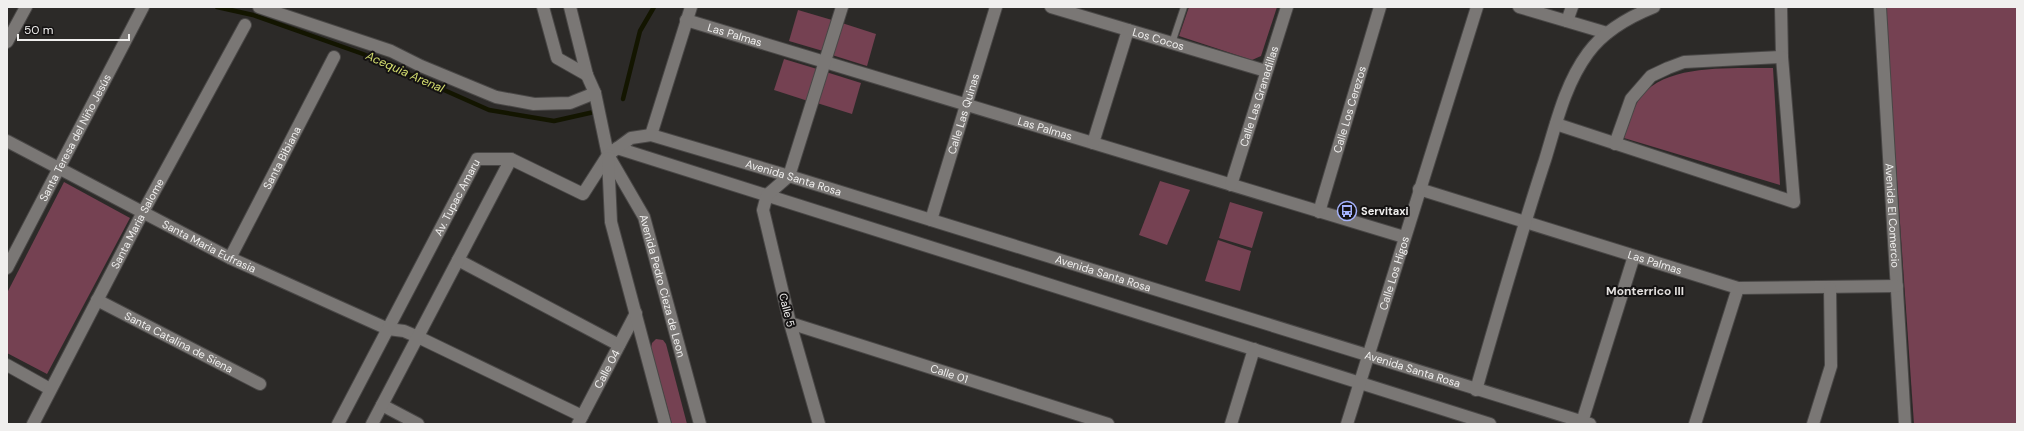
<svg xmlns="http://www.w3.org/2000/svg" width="2024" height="431" viewBox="0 0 2024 431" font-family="'DM Sans',sans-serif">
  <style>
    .green { fill: #754152 }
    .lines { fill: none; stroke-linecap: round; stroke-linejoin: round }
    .stream { stroke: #131500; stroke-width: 4.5 }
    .lane-casing { stroke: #494746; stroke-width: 8 }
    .street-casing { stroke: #494746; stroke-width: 14 }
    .secondary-casing { stroke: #494746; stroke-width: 14 }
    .lane { stroke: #7a7775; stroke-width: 6 }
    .street { stroke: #7a7775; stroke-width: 12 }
    .secondary { stroke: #7a7775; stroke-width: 12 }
    .labels { text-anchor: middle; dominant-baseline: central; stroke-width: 4; stroke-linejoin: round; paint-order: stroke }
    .street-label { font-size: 11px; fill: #f0efee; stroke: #141212 }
    .poi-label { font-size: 11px; font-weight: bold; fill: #f0efee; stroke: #141212; text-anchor: start }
    .water-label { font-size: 12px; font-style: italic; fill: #d7e170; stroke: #141212 }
    .neighbourhood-label { font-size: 12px; font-weight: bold; fill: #e3e0de; stroke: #141212 }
  </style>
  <rect width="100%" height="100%" fill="#2c2a28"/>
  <g class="green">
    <polygon points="1189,7 1277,7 1261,56 1252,60 1179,36"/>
    <polygon points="1885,7 2017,7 2017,424 1914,424"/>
    <polygon points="798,10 832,20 823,51 789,41"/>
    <polygon points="842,23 876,34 867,66 832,55"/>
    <polygon points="784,59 817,69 808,101 774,90"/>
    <path d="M1773,68L1780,185L1624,138C1628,126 1632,112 1638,101C1661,62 1735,69 1773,68Z"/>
    <polygon points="826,72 861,83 852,114 817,103"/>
    <polygon points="1160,181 1190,190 1167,245 1139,235"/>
    <polygon points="64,182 130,218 47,374 7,353 7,293"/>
    <polygon points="1230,202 1263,212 1252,248 1219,238"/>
    <polygon points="1218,240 1251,251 1240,291 1205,281"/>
    <polygon points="656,339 663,340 666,344 687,424 672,424 651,348 652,343"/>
  </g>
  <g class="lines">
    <g class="stream">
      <polyline points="217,7 253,15 363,54 489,110 554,121 594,112"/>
      <polyline points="623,99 640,31 654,7"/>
    </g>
    <defs>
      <polyline id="lane" points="1172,43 1184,7"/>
      <g id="street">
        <polyline points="259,7 391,51 421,66 496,97 534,104 570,103 595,93"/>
        <path id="s1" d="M1051,7L1266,71"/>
        <polyline points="1519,7 1607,33"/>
        <path id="s2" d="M1880,7L1905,424"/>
        <path id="s3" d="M686,20L1404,237"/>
        <polyline points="1567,21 1572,7"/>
        <polyline points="7,42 26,7"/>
        <polyline points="587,75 595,93 608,155"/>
        <polyline points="1556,124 1794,202 1782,57 1781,7"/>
        <polyline points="651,135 691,7"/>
        <path id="s4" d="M7,141L230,258L388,329L404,331L418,337L582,416"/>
        <polyline points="1093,143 1128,30"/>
        <polyline points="1615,144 1631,99 1651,76 1668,68 1684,62 1782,57"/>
        <polyline points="617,148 1490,424"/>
        <path id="s5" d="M511,159L583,194L608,155L631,138L651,135L789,176L1590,424"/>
        <path id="s6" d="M1231,185L1287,7"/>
        <path id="s7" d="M1419,189L1738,288L1897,286"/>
        <path id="s8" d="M1319,212L1380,7"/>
        <path id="s9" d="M931,220L996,7"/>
        <path id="s10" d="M230,258L334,57"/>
        <polyline points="458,260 619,345"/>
        <path id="s11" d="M7,268L143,7"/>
        <path id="s12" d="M97,300L260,384"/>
        <path id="s13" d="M790,323L1108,424"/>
        <polyline points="7,365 50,389"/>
        <path d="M1476,390C1498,313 1520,236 1545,160C1556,124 1565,84 1588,53C1604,31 1629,17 1654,7"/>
        <polyline points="382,405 418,424"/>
        <polyline points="1582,422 1634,256"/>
        <path id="s14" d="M33,424L143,212L245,25"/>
        <path id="s15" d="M578,424L636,313"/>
        <polyline points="819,424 790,323 763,210 767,195 789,176 842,7"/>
        <polyline points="1231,424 1254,349"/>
        <path id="s16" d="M1347,424L1477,7"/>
        <polyline points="1695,424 1738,288"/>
        <polyline points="1813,424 1831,366 1830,288"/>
      </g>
      <g id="secondary">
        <polyline points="543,7 557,58 587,75"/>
        <polyline points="570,7 587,75"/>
        <path id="s17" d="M608,155L644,217L700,424"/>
        <polyline points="608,158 611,222 665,424"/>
        <path id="s18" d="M338,424L477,159H511L372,424"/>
      </g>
    </defs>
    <use href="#lane" class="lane-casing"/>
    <use href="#street" class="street-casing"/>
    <use href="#secondary" class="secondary-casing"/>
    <use href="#lane" class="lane"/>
    <use href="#street" class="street"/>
    <use href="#secondary" class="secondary"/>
  </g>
  <defs>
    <symbol id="bus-ring" viewBox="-11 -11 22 22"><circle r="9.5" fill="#141212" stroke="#a4b2fc" stroke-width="1.5"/><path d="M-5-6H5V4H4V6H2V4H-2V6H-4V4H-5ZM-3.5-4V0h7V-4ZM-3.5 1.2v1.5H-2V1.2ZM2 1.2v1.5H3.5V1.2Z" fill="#a4b2fc"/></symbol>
  </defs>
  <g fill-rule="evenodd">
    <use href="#bus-ring" x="1336" y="200" width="22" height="22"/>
  </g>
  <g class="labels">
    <g class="street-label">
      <text stroke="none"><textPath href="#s3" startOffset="51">Las Palmas</textPath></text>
      <text stroke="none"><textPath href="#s1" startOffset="112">Los Cocos</textPath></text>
      <text stroke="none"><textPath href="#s6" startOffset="93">Calle Las Granadillas</textPath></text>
      <text stroke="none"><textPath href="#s8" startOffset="107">Calle Los Cerezos</textPath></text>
      <text stroke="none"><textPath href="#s9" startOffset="111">Calle Las Quinas</textPath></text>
      <text stroke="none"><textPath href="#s3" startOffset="375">Las Palmas</textPath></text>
      <text stroke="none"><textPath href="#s11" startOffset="147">Santa Teresa del Niño Jesús</textPath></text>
      <text stroke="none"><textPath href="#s10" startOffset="113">Santa Bibiana</textPath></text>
      <text stroke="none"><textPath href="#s5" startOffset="324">Avenida Santa Rosa</textPath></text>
      <text stroke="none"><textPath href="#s18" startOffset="256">Av. Tupac Amaru</textPath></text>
      <text stroke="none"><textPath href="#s2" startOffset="209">Avenida El Comercio</textPath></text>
      <text stroke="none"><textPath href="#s14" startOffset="226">Santa Maria Salome</textPath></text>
      <text stroke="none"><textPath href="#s4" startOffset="228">Santa Maria Eufrasia</textPath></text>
      <text stroke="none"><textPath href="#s7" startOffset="247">Las Palmas</textPath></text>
      <text stroke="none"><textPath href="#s16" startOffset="158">Calle Los Higos</textPath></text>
      <text stroke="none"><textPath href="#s5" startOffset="648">Avenida Santa Rosa</textPath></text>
      <text stroke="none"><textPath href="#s17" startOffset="143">Avenida Pedro Cieza de Leon</textPath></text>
      <text transform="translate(787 310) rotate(76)">Calle 5</text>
      <text stroke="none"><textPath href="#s12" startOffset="92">Santa Catalina de Siena</textPath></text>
      <text stroke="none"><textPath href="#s15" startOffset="62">Calle 04</textPath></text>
      <text stroke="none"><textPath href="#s5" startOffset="972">Avenida Santa Rosa</textPath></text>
      <text stroke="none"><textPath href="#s13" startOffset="167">Calle 01</textPath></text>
    </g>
    <g class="poi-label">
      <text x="1361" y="211">Servitaxi</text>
    </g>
    <g class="water-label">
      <text transform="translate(405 72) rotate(24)">Acequia Arenal</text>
    </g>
    <g class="neighbourhood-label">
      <text x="1645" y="291">Monterrico III</text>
    </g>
  </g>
  <rect width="2024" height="431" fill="none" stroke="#f0efee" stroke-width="16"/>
  <path d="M18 34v6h111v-6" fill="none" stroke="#f0efee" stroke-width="2"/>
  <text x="24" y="34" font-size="12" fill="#f0efee" stroke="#141212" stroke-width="3" paint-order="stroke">50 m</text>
</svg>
